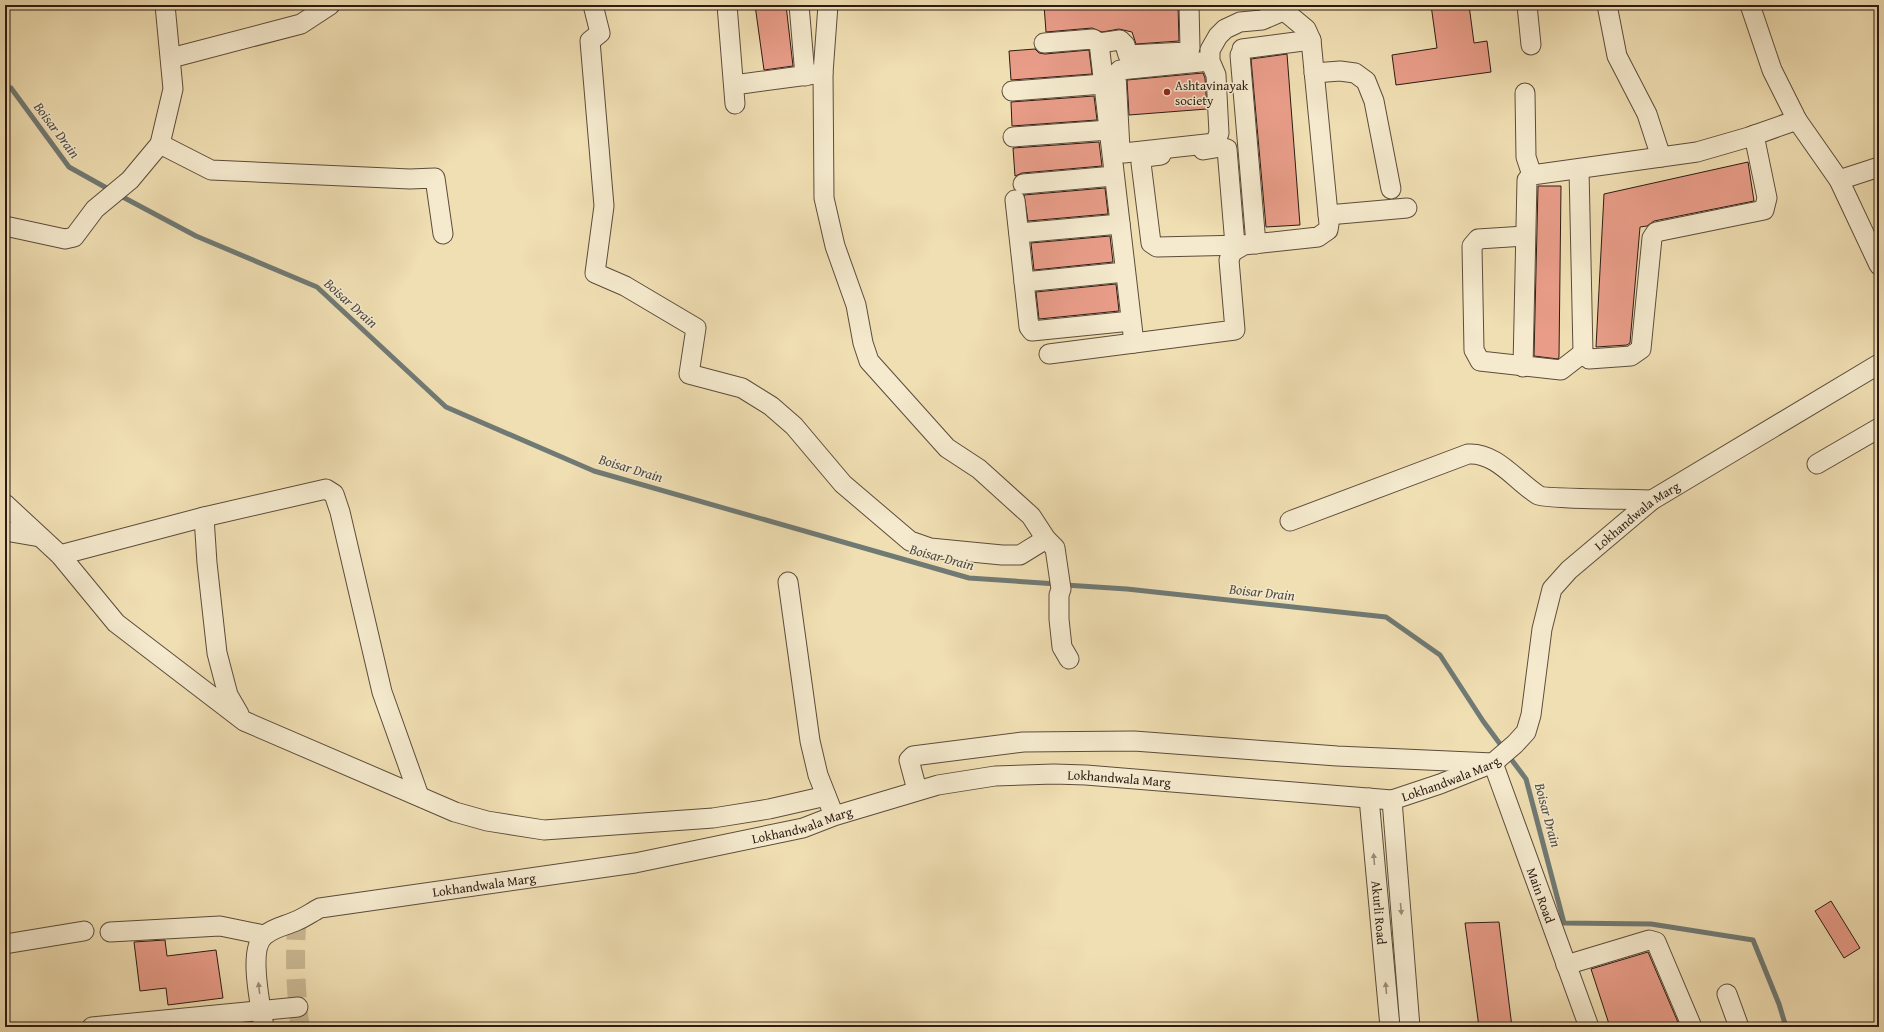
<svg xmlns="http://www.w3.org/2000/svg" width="1884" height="1032" viewBox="0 0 1884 1032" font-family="'Gentium Book Plus',serif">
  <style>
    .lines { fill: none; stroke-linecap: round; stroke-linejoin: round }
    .stream { stroke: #707a75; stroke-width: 5 }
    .building { fill: #e99d89; stroke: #2c1b13 }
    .minor-tunnel { stroke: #c9b893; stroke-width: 19; stroke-dasharray: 19 10; stroke-linecap: butt }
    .minor-casing { stroke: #5d4c3b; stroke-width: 21 }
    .minor { stroke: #f5eace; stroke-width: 19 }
    .oneway { fill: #9b8d7a }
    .poi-dot { fill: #8f2418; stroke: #f5eace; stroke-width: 1.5 }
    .labels { text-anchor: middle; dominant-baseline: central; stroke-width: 3; stroke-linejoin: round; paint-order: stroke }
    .poi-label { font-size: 13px; fill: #2c1b13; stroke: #f5eace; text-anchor: start }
    .street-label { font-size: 13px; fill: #2c1b13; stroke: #f5eace }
    .water-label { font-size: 14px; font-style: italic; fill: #4e4b44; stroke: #f5eace }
  </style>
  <rect width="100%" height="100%" fill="#f0dfb3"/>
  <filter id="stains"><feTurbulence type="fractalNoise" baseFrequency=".005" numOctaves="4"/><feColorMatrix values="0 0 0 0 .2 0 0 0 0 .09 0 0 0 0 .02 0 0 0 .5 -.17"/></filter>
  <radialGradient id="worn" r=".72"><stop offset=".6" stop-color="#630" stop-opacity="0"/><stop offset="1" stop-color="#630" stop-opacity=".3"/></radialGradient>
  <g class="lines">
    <g class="stream">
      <polyline points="5,87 11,88 69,167 112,191"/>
      <polyline points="119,195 196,236 317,287 446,407 594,471 969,578 1057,584"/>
      <polyline points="1065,585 1127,589 1386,617 1440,655 1483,721 1503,748"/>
      <polyline points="1508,755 1526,779 1564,923 1651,924 1753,940 1779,1004 1786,1027"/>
    </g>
  </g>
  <g class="building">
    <polygon points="755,5 786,5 793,66 764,70"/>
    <polygon points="1044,5 1178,5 1179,41 1136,44 1132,32 1119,29 1102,32 1092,28 1046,32"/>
    <polygon points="1431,5 1469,5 1474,43 1487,41 1491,72 1396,85 1392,55 1437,48"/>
    <polygon points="1035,49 1039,53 1045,54 1089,50 1092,74 1011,80 1009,51"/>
    <polygon points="1287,54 1300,225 1266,227 1251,59"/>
    <polygon points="1203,73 1205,78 1207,109 1129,115 1127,80"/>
    <polygon points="1094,96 1097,120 1012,126 1011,102"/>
    <polygon points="1099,142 1102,166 1022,173 1015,176 1013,148"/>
    <polygon points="1748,162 1754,201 1654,221 1647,226 1640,227 1630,343 1627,345 1596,347 1604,194"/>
    <polygon points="1538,186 1561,186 1559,357 1558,359 1534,356"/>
    <polygon points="1105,188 1108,214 1028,221 1024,195"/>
    <polygon points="1110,236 1113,262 1034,270 1031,243"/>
    <polygon points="1116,284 1119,311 1039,319 1036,292"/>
    <polygon points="1831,901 1860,948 1844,958 1815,911"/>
    <polygon points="1499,922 1512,1027 1479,1027 1465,923"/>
    <polygon points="165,940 167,956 216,950 223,998 168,1005 166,988 140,991 134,942"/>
    <polygon points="1648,952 1680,1027 1610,1027 1591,969"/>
  </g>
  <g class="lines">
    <path class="minor-tunnel" d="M297,921C294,956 296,992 300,1027"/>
    <defs>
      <g id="minor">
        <polyline points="593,5 600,33 590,41 604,206 595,273 625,286 696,328 689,374 742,388 771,406 794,426 843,484 910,541 930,548 1002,555 1020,555 1046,539"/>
        <polyline points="727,5 735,104"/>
        <polyline points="799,5 805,76"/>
        <polyline points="828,5 823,73 824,198 835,246 856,305 863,343 869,361 947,448 979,469 1031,516 1046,539 1055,548 1061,589 1059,595 1059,619 1062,647 1069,659"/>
        <polyline points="1527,5 1531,45"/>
        <polyline points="1750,5 1772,70 1797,120 1839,180 1879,265"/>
        <polyline points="1608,10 1617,56 1647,114 1661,157"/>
        <polyline points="1044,43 1093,39 1099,43 1134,343"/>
        <polyline points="1099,43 1120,40 1125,45 1128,55 1186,52 1190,48 1189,5"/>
        <polyline points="1242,49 1311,40"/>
        <polyline points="1240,55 1256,244"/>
        <polyline points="171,58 301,24 330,5"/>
        <polyline points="1210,61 1120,70 1116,74 1120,149 1124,153 1215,143 1219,133 1216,75 1210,61 1210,50 1218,36 1225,29 1240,22 1262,20 1283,11"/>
        <polyline points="1314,73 1340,71 1355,73 1366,81 1374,101 1391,189"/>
        <polyline points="734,85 823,73"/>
        <polyline points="1012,91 1103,84"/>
        <polyline points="1525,93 1526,157 1532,175"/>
        <polyline points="1013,137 1109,130"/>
        <polyline points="160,144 211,170 410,179 435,178 443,234"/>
        <polyline points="1203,150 1221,147 1227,149 1235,245"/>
        <polyline points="1161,155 1145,157 1141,163 1151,243 1157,247 1244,245"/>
        <polyline points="1579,169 1583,353 1589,359 1631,356 1641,349 1652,238 1656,232 1764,210 1767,198 1754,135"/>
        <polyline points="1839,180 1879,167"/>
        <polyline points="1023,184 1114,176"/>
        <polyline points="1015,200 1029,327 1032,331 1131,321"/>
        <polyline points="1328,215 1407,208"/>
        <polyline points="5,226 65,239 74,237 95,209 130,180 160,144 173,89 165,5"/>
        <polyline points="1019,233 1120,224"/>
        <polyline points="1525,236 1478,239 1472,246 1474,350 1480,361 1561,370 1583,353"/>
        <polyline points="1024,282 1125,272"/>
        <polyline points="1049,354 1235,330 1229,260 1232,252 1244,245 1318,237 1328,230 1329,224 1311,40 1306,29 1277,5"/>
        <polyline points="1523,367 1527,180 1532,175 1697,152 1749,137 1797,120"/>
        <polyline points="1817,464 1879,428"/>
        <polyline points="5,504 60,555 116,623 244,721 455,812 487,821 544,830 713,818 769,809 826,796"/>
        <polyline points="204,517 207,563 217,653 228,695 239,714"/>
        <path d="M1290,521L1468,454C1496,452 1516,481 1538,495C1544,499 1636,499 1652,500"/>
        <polyline points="5,531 40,537"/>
        <polyline points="60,555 204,517 326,489 334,494 340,512 382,692 419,796"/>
        <polyline points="788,582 810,741 818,775 831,808"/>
        <path id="s1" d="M917,790L909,760L913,756L1023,742L1134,741L1337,756L1493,763L1589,1027"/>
        <path id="s2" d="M1369,798L1390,1027"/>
        <polyline points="1392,800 1410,1027"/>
        <polyline points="110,932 220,926 264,935"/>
        <polyline points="5,944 84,931"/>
        <polyline points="1566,965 1649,940 1656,942 1692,1027"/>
        <polyline points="1727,994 1739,1027"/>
        <polyline points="92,1027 298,1007"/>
        <path id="s3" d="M264,1027C261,1007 247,948 265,935C275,927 285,926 296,921C304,918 312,912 320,908L635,863L803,828L834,816L938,785L995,776L1054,774L1086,775L1392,800L1440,784L1493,763L1515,744L1526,732L1531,715L1542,629L1552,589L1569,570L1652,500L1879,364"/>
      </g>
    </defs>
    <use href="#minor" class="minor-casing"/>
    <use href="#minor" class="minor"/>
  </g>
  <defs><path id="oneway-solid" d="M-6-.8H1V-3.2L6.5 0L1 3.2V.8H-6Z"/></defs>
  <g class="oneway">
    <use href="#oneway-solid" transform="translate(1374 859) rotate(-95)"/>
    <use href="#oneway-solid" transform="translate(1401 909) rotate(85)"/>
    <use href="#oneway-solid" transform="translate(259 988) rotate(-97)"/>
    <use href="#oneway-solid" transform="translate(1386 988) rotate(-95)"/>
  </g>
  <circle class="poi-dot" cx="1167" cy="92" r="4"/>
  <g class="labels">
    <g class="poi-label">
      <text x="1175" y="85">Ashtavinayak<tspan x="1175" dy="15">society</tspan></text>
    </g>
    <g class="street-label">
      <text stroke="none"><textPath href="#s3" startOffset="1655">Lokhandwala Marg</textPath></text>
      <text stroke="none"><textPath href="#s3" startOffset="1306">Lokhandwala Marg</textPath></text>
      <text stroke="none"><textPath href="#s3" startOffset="970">Lokhandwala Marg</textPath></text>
      <text stroke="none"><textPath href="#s3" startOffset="646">Lokhandwala Marg</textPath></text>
      <text stroke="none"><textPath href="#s3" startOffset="322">Lokhandwala Marg</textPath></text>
      <text stroke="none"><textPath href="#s1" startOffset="759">Main Road</textPath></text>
      <text stroke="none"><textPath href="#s2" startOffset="115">Akurli Road</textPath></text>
    </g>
    <g class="water-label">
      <text transform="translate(57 130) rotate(53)">Boisar Drain</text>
      <text transform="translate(351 303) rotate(42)">Boisar Drain</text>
      <text transform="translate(631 468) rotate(17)">Boisar Drain</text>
      <text transform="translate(942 557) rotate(15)">Boisar Drain</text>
      <text transform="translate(1262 592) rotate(6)">Boisar Drain</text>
      <text transform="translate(1548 815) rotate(75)">Boisar Drain</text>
    </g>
  </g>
  <rect width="1884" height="1032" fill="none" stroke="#f0dfb3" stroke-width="20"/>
  <rect x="6" y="6" width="1872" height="1020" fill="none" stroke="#2c1b13" stroke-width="2"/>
  <rect x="10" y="10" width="1864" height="1012" fill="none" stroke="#2c1b13"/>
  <rect width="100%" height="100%" filter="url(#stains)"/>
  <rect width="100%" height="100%" fill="url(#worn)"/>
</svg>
